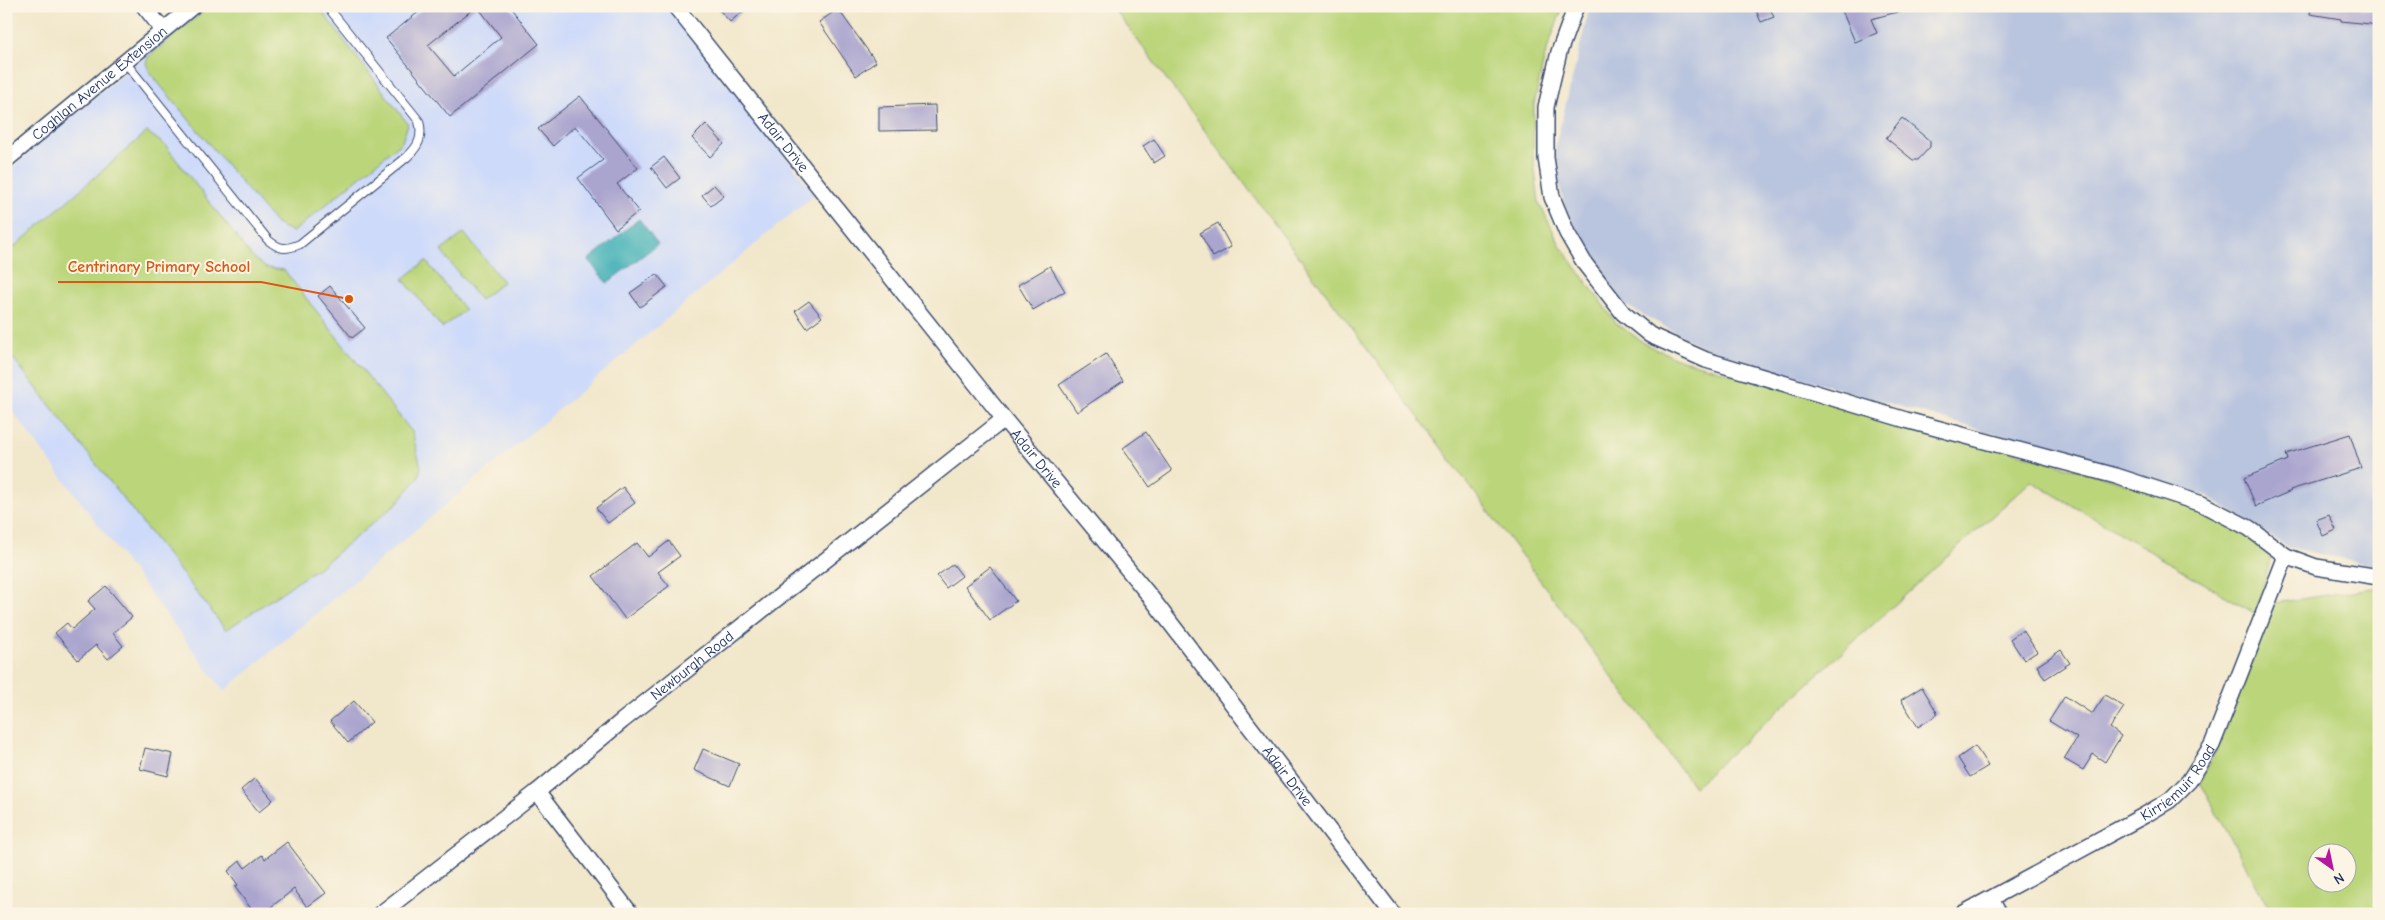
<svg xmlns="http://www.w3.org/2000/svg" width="2385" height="920" viewBox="0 0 2385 920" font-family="'Comic Neue',sans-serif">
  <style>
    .built { fill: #cedafa }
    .industrial { fill: #b9c4de }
    .green { fill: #bbd57a; stroke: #6b826c; fill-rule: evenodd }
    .water { fill: #3fb0b7; stroke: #2d708a }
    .building { fill: #aaa5cf }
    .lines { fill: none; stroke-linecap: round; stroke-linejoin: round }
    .service-casing { stroke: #3b4b6e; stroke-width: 10 }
    .minor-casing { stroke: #3b4b6e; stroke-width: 18 }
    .service { stroke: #fff; stroke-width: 8 }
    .minor { stroke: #fff; stroke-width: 15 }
    .labels { text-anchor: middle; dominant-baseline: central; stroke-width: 4; stroke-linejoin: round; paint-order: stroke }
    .street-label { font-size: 15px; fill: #1b2f5e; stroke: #fcf5e5 }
    .leader { fill: none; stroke: #de5710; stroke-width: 2 }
    .callout-dot { fill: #de5710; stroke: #fcf5e5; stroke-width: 2 }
    .callout-label { font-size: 16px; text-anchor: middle; font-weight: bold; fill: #de5710; stroke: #fcf5e5; stroke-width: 4; stroke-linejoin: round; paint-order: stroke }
  </style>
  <rect width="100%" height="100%" fill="#fcf5e5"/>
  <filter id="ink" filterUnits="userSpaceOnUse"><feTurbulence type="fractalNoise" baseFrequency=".02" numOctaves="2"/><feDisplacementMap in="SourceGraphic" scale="10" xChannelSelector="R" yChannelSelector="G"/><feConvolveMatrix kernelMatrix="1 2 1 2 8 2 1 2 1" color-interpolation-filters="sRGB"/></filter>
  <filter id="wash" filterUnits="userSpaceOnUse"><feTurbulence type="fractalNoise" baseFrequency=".0096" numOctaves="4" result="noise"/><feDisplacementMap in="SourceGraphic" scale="20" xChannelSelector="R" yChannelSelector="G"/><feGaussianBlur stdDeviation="1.12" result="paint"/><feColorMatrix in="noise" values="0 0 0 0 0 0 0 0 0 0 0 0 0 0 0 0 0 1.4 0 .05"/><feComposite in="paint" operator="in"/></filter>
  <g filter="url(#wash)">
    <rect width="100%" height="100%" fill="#f1e7cb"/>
    <polygon class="built" points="205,6 667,6 815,194 224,691 6,403 6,172"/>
    <polygon class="industrial" points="1590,6 2379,6 2379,567 2287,547 2208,496 1710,351 1625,305 1572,229 1552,160"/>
    <g class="green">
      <polygon points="210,6 318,6 408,124 402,142 293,232 276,224 150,73 146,63 148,57"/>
      <polygon points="1112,6 1563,6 1545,55 1534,104 1533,156 1539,203 1560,245 1616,323 1647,345 1679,359 2115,480 2200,507 2247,531 2272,552 2256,614 2031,481 1694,787"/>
      <polygon points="147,132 165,145 252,257 266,268 284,270 412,432 421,467 418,478 396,504 322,565 226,630 6,349 6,254"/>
      <polygon points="464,233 503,282 480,300 441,251"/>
      <polygon points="426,261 465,310 442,328 403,279"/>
      <path d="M2379,587V914H2272L2200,782L2219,745L2275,603ZM2318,852H2348V882H2318Z"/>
    </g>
    <polygon class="water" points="639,219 658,244 607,283 588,260"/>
    <g id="blocks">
      <g class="building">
        <polygon points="426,6 477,6 428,45 454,76 501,37 477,6 509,6 539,44 450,117 386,38"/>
        <polygon points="716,6 749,6 730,22"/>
        <polygon points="1754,6 1769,6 1774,17 1761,22"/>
        <polygon points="1840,6 1900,6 1901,11 1871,19 1877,33 1855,42"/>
        <polygon points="2311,6 2361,6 2360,10 2379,12 2379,25 2341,21 2341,19 2310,14"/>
        <polygon points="838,9 876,62 856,76 819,22"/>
        <polygon points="580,96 638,168 617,184 639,211 616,229 578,178 603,160 575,126 553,146 538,129"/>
        <polygon points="935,105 936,130 879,131 879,107"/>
        <polygon points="1902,118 1930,141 1930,147 1918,160 1913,160 1886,138"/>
        <polygon points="706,124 724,144 710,157 692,138"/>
        <polygon points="1154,139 1165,156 1154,163 1143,146"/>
        <polygon points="664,157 680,178 667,188 651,167"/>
        <polygon points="714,185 724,196 711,206 702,195"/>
        <polygon points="1218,223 1231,247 1213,257 1200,233"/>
        <polygon points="1050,266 1065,291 1033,310 1018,285"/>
        <polygon points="657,274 667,287 640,307 630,293"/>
        <polygon points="330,286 365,328 352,338 318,296"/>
        <polygon points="809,301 822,317 807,328 795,311"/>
        <polygon points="1106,354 1123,381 1077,412 1059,385"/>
        <polygon points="1146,432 1172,471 1150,487 1123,448"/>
        <polygon points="2350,434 2361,468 2290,490 2291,491 2256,506 2244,478 2288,460 2286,454"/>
        <polygon points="623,487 635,503 608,523 596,508"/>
        <polygon points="2329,515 2336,530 2323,536 2316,520"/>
        <polygon points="669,541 680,556 658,572 669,586 625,619 593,576 637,543 648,557"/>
        <polygon points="953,564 962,576 946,588 937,576"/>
        <polygon points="990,567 1016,601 990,620 965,586"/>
        <polygon points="106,586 132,617 113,633 123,646 108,659 96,645 78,660 55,633 67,623 72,629 95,609 88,601"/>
        <polygon points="2023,630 2037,652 2024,660 2010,639"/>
        <polygon points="2061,650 2070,663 2045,679 2037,666"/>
        <polygon points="1922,687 1938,714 1918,727 1901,700"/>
        <polygon points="2105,695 2124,707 2110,728 2121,736 2105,762 2093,754 2083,770 2064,759 2077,738 2049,721 2065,696 2092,714"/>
        <polygon points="354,701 372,722 348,743 330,721"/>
        <polygon points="1975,746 1988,766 1970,777 1958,758"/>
        <polygon points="145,748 173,754 168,776 140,769"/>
        <polygon points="703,749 739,764 730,786 694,770"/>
        <polygon points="255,778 273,800 259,812 241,790"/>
        <polygon points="287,842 326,893 307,907 294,889 262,914 255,914 235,887 238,885 228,871 240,861 245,868 262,855 265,859"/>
      </g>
    </g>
  </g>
  <g filter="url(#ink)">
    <use href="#blocks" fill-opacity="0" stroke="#3b4b6e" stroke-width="1"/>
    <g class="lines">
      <defs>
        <path id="service" d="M125,62L268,240C280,250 286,250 300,244L407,157C419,146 423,137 419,121L327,6"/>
        <g id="minor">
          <polyline points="144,6 163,30"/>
          <path id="s1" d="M675,6L1004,419L1149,595L1393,914"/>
          <polyline points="1576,6 1559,52 1546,107 1546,158 1552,197 1567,233 1585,264 1623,313 1650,335 1706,360 1906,420 2116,476 2202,504 2249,528 2286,556 2316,567 2379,577"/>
          <path id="s2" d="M6,160L193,6"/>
          <polyline points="537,792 631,914"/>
          <polyline points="1991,899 1999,914"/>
          <path id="s3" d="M380,914L537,792L622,721L1004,419"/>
          <path id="s4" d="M1962,914L2145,815L2170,800L2189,781L2212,745L2286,556"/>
        </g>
      </defs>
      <use href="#service" class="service-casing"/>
      <use href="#minor" class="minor-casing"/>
      <use href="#service" class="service"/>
      <use href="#minor" class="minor"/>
    </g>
  </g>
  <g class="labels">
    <g class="street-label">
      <text stroke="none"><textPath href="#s2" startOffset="121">Coghlan Avenue Extension</textPath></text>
      <text stroke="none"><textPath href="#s1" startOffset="174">Adair Drive</textPath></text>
      <text stroke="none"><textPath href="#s1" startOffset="579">Adair Drive</textPath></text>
      <text stroke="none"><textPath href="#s3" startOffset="399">Newburgh Road</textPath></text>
      <text stroke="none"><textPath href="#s1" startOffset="984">Adair Drive</textPath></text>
      <text stroke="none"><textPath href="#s4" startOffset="255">Kirriemuir Road</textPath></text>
    </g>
  </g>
  <path class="leader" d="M349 299L261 282H58"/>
  <circle class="callout-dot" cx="349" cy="299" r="5"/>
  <g class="callout-label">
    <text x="159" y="272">Centrinary Primary School</text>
  </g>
  <rect width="2385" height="920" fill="none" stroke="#fcf5e5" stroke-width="25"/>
  <g transform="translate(2332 868) rotate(147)"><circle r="24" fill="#fcf5e5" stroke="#a2a6af"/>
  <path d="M0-4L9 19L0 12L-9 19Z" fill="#b5179e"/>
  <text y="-8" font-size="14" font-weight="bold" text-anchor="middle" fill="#1b2f5e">N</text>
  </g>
</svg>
